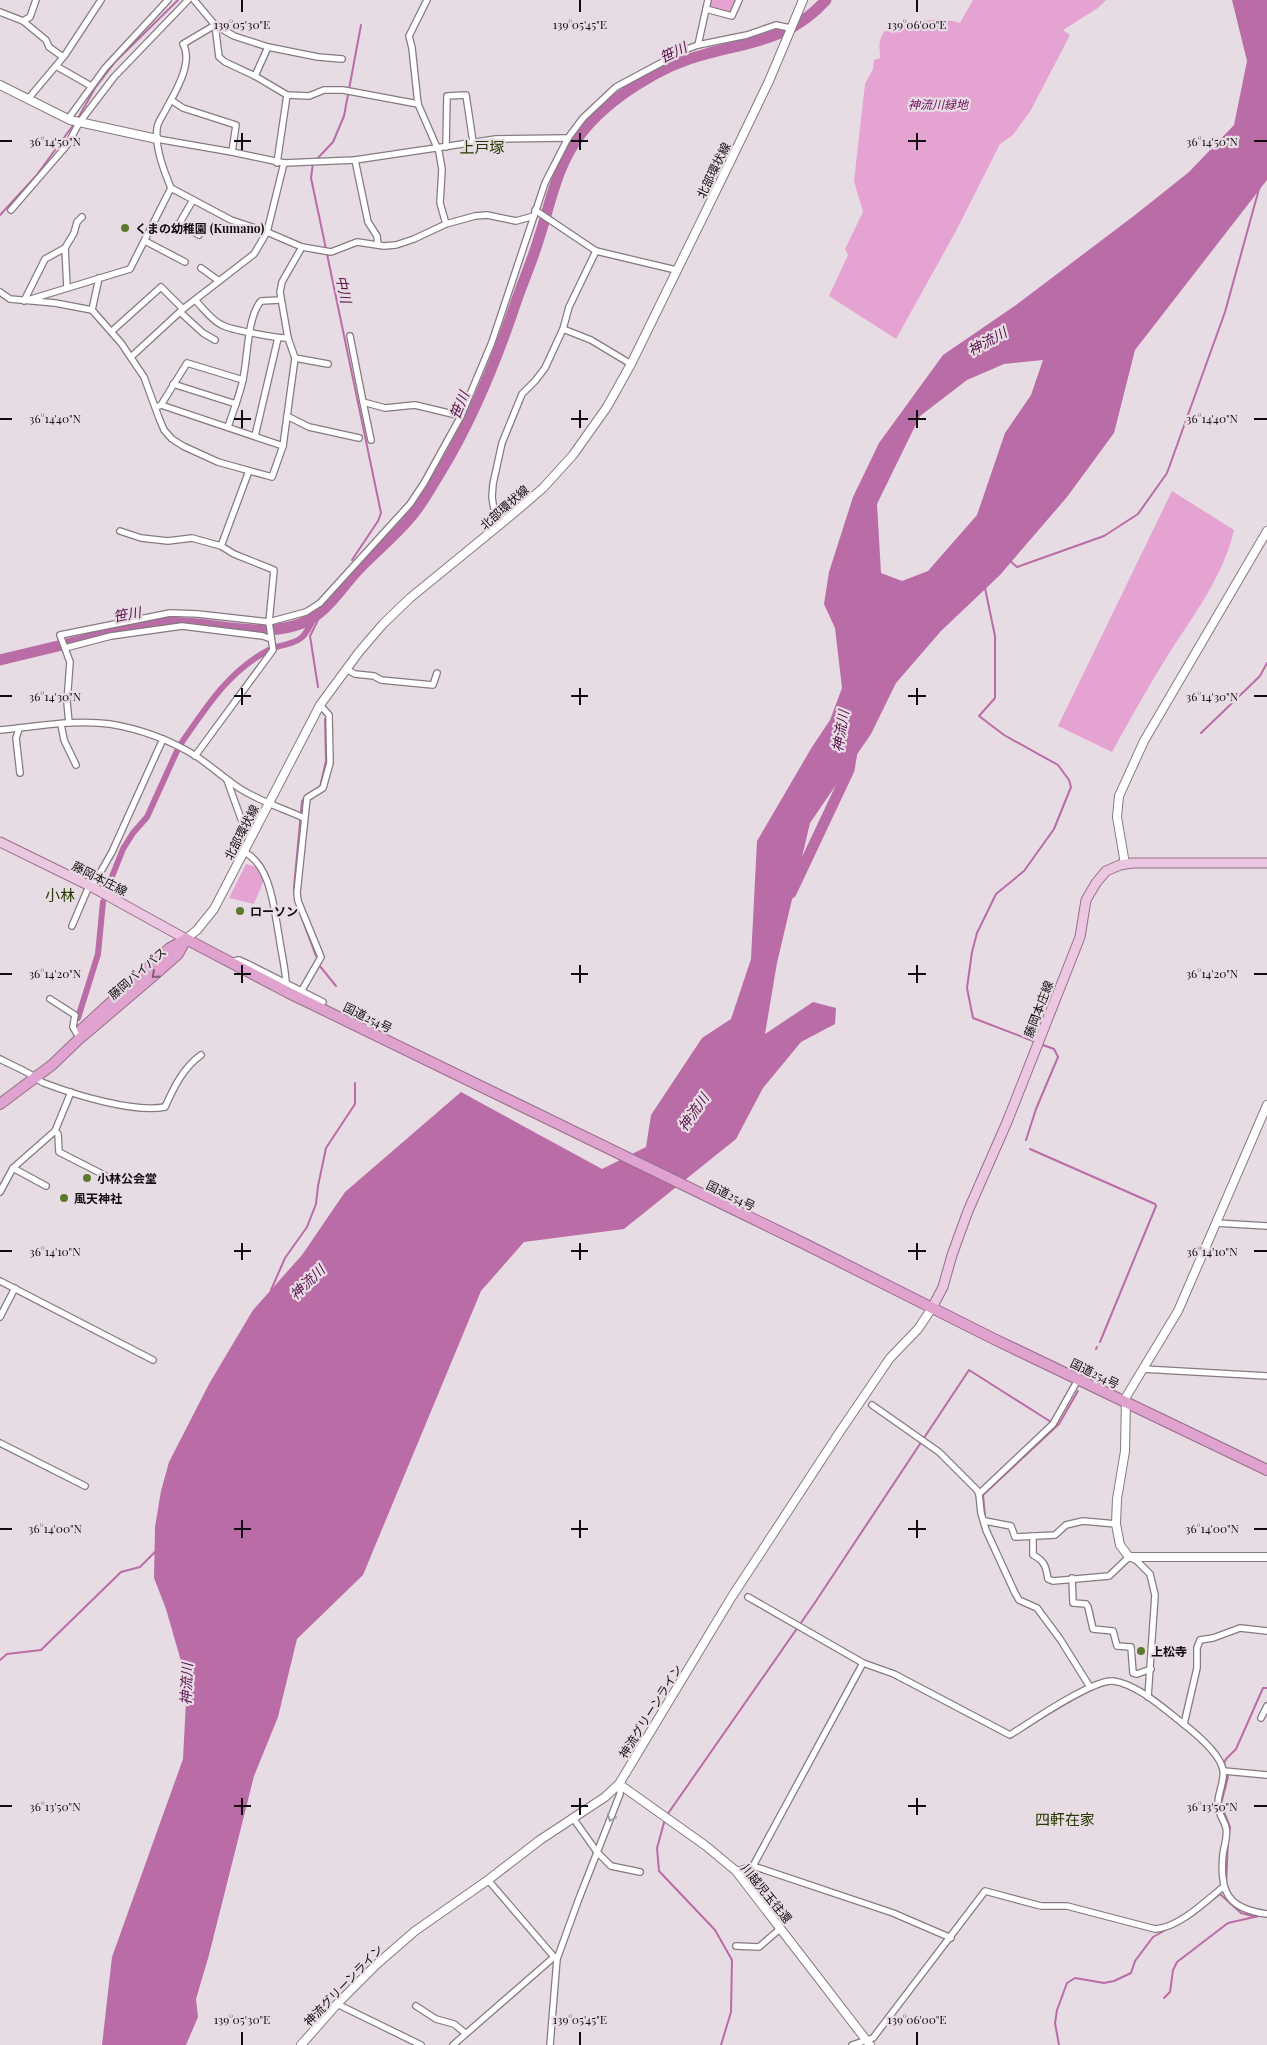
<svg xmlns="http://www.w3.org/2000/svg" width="1267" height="2045" viewBox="0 0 1267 2045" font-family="'Playfair Display','Noto Sans JP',serif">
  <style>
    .green { fill: #e5a3d2 }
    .water { fill: #ba6ca6; fill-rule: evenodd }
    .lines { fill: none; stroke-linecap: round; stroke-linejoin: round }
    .stream { stroke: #ba6ca6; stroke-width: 2 }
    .canal { stroke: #ba6ca6; stroke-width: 6 }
    .river { stroke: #ba6ca6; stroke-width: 11 }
    .street-casing { stroke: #857a81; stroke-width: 8 }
    .secondary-casing { stroke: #857a81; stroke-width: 10 }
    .primary-casing { stroke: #976e8b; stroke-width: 11 }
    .highway-casing { stroke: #976e8b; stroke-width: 12 }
    .street { stroke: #fff; stroke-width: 5.5 }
    .secondary { stroke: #fff; stroke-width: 8 }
    .primary { stroke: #ecc7e2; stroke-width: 9 }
    .highway { stroke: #e0a2ce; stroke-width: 10 }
    .oneway { stroke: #825e78 }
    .oneway2 { stroke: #9f9e9f }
    .ticks { fill: none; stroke: #100c0f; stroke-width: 2 }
    .poi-dot { fill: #5c792e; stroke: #e8dce4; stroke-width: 2 }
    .labels { text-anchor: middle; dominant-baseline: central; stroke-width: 4.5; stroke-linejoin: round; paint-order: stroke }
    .park-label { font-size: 12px; font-style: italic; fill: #6f0d5d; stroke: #e8dce4 }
    .street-label { font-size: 12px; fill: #100c0f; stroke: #e8dce4 }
    .poi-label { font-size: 12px; font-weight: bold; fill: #100c0f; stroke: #e8dce4; text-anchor: start }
    .water-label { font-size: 14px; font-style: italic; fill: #58104a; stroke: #e8dce4 }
    .quarter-label { font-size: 15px; fill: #273902; stroke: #e8dce4 }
    .ticks-label { font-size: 12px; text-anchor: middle; fill: #100c0f; stroke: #e8dce4; stroke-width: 4.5; stroke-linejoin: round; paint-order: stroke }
  </style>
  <rect width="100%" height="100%" fill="#e8dce4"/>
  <g class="green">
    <polygon points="710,0 736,0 731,13 708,7"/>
    <path d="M973,0H1106L1098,8L1063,30L1070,35L1031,110L1013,135L1000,144L956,231L896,339L829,296L848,255L845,249L863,212L854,181L865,84L873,69L874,60L880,58C880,51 878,42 882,35C891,20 945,17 960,23Z"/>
    <path d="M1172,491L1234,530C1223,577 1193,616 1168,655C1148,687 1130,719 1112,752L1058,726Z"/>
    <polygon points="246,864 257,867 264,880 254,904 229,898"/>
  </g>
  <path class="water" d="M1232,0H1267V180L1135,350L1114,433L1067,497L1000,575L941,631L896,683L871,734L810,823L777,963L765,1034L813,1002L836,1008L835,1024L801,1042L763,1088L736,1139L624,1229L524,1242L481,1291L363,1575L297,1639L278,1717L254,1776L209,1955L196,1999L198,2017L186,2045H102L112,1957L183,1759L187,1682L166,1609L154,1578L155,1527L161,1491L169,1462L209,1384L253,1310L302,1255L345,1192L461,1092L602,1169L646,1147L651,1115L702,1038L731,1019L751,959L757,841L812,747L830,720L842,688L835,628L824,604L829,572L853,497L879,443L943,355L1016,305L1135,215L1189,172L1234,125L1247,61ZM1043,360L1031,395L1005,433L977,515L928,571L902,581L881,573L877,504L920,416L967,380L1004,364Z"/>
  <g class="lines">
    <g class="stream">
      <polyline points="77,120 95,88 115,62 178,0"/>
      <polyline points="316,160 333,142 344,116 361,25"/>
      <polyline points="313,163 311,178 326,249"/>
      <polyline points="0,215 36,176 74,124"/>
      <polyline points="327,254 381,513 378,521 352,560"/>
      <polyline points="1010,561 1017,567 1104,536 1138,514 1167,473 1225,312 1259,189"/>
      <polyline points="985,588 995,636 995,698 979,716 1004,735 1058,765 1069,780 1071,787 1054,829 1024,871 996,894 977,933 972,952 967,988 973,1018 1033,1041"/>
      <polyline points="318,614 319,618 310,636 318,687"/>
      <polyline points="1201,733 1260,676 1267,663"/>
      <polyline points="320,787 326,761 325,719"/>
      <polyline points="295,899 294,887 302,801 305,798"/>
      <polyline points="301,916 316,956"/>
      <polyline points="319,965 336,986"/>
      <polyline points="1026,1140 1036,1109 1058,1057 1054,1049 1043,1045"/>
      <polyline points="1030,1149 1155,1204 1156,1206 1100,1342"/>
      <polyline points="271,1290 285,1258 307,1227 316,1204 318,1186 326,1148 355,1104 355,1083"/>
      <polyline points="1096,1349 1097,1347"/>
      <polyline points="985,1515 983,1495 1059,1424 1078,1391"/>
      <polyline points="0,1660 7,1654 41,1650 121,1572 140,1567 156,1551"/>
      <polyline points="667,1815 814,1604 969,1370 1051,1422"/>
      <polyline points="665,1819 657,1848 659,1871 715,1930 732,1960 731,2012 721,2045"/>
      <polyline points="1229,1834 1230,1827 1221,1804 1228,1777 1224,1763 1226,1759 1236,1749 1263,1688 1267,1688"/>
      <polyline points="1226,1886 1228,1841"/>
      <polyline points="1212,1900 1220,1894 1241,1913 1256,1917"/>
      <polyline points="1164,1998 1170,1992 1173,1970 1177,1962 1228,1923 1263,1915"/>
      <polyline points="1059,2045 1055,2023 1057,2010 1067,1983 1075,1978 1104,1983 1114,1981 1131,1973 1135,1961 1153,1937 1171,1927"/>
    </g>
    <g class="canal">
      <path d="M276,647C302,641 303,640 315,616"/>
      <path d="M180,745C205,709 229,670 269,650"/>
      <polyline points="107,889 123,849 133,833 147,817 177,751"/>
      <polyline points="78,1018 98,954 103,902"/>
    </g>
    <g class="river">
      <path d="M0,660C30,653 61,645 91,638C114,632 137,624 160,623C206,619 255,640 300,624C327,614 340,589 359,569C375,552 394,537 409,519C422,505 431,487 441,471C474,417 497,359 517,299C524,279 533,259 539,238C551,202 556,167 580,135C607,99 661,65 706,54C754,41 791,39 826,0"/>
      <polyline points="791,893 849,770 852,752"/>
    </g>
    <defs>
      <g id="street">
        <polyline points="194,0 215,25 219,57 225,62 255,76 287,95 309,96 324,90 343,90 418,104"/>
        <polyline points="427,0 409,36 412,48 418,104 439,152 442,169 440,203 446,224"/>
        <polyline points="706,9 732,16 739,0"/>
        <polyline points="0,12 23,21 30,17 36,0"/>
        <polyline points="23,21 46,40 49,47 63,57"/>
        <polyline points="698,45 708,0"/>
        <polyline points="268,47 318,57 342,59"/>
        <polyline points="56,66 91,86"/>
        <path d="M255,76L268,47L234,36L215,25L183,44C194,63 174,94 165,111C162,117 157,123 157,129C155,148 164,171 171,188L231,220L267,232L302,247L331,252L357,242L384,246L396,245L414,239L446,224L475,216L487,215L516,221L534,216"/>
        <polyline points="28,99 65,55 101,0"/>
        <polyline points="171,100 183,108 236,125 232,152"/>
        <polyline points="68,119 105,68 168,0"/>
        <polyline points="157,139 232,152 284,163 355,160 496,139 568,138"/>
        <polyline points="446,147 447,96 466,95 473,142"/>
        <polyline points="355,160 368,222 377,236 378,245"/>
        <polyline points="277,163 287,95"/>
        <polyline points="193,200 179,224 199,235"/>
        <polyline points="11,210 68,144 79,123 114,77 188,0"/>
        <polyline points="535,210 596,251 676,270"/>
        <polyline points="145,241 185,262"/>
        <polyline points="65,248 67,287"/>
        <polyline points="201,268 219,281"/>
        <polyline points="0,292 10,299 55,303 92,310 121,343 144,377 159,418 164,430 172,439 183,446 218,462 272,477 283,446 295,358 288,338 280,292 282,282 302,247"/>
        <polyline points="28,300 130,269 171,188"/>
        <polyline points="24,301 45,259 65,248 74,233 77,222 82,217"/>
        <path d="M196,301C204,309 211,320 222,325C231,330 276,338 288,338"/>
        <polyline points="92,310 99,278"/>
        <polyline points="180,312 203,333 215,340"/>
        <polyline points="563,329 591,340 631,364"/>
        <polyline points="112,331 161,287 183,309"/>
        <polyline points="350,336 363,402 385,408 415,405 461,416"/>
        <polyline points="131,357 183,309 254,254 267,232 284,163"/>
        <polyline points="295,358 328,364"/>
        <polyline points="173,384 236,404"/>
        <polyline points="363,402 371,440"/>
        <polyline points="161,405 283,446"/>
        <polyline points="159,406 161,405 187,363 243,380"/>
        <polyline points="287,416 309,427 359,438"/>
        <path d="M228,427C233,411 240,395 243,379C248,357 247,317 261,301L281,300"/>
        <polyline points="255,436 278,338"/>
        <polyline points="501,524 495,517 492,497 493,484 502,443 522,394 535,381 545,368 563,329 569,307 596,251"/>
        <polyline points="120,531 141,538 168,541 192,538 221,546 234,554 274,570 269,622 273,650 195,756"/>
        <polyline points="221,546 249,471"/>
        <polyline points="65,648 111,636 182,626 263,636 271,639"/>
        <polyline points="346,669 355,674 374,676 381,680 433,685 437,673"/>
        <polyline points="69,723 67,702 70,662 60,635 170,613 198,614 269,622 306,612 320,603 410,504 424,483 461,416 492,342 545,183 568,138 583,118 616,87 687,49 698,45 747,35 776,25 790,28"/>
        <polyline points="61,724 64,740 76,765"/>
        <polyline points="19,729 16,738 20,773"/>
        <path d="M0,730C36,727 74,719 110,724C140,729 170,740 196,756C211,766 224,778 239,788C259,801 282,808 304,818"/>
        <polyline points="227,780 244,827 252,837"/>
        <path d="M244,852C271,865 274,909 279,936C281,951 285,966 286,982"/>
        <polyline points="92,887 112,852 163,739"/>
        <polyline points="72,926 89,886"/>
        <polyline points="230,962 239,960 248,964 323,1002"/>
        <polyline points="302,990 321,957 298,901 297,893 307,798 323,788 330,763 329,715 320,705"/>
        <polyline points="50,999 75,1015 73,1027 77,1034"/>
        <path d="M0,1059C9,1064 19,1068 28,1073C34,1076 38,1081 44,1083C75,1095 134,1113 165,1107C174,1087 183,1068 201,1055"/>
        <polyline points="55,1131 58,1134 59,1152 106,1176"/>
        <polyline points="13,1168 46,1186"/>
        <polyline points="0,1192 13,1168 55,1131 71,1092"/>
        <polyline points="1216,1223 1267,1226"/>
        <polyline points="0,1281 153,1360"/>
        <polyline points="0,1317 15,1288"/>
        <polyline points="1143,1369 1267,1376"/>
        <polyline points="872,1405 939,1452 977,1490 979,1494 981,1513 986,1530 1015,1593 1019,1600 1037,1608 1060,1639 1090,1687"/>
        <polyline points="0,1443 85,1486"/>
        <polyline points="979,1494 1053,1424 1075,1385"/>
        <polyline points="985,1521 1011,1526 1015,1537 1055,1535 1066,1525 1083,1521 1116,1524"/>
        <path d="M1033,1536V1555C1045,1561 1046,1567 1048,1579L1053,1581L1109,1576L1129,1557L1137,1561L1150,1574L1155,1595L1148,1697"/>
        <polyline points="1072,1578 1073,1603 1086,1604 1088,1607 1093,1629 1113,1631 1117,1646 1131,1647 1133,1673 1137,1674 1151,1669"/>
        <path d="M748,1597L863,1663L894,1674L1010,1735C1029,1723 1093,1679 1113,1681C1137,1684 1163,1708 1181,1722C1194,1732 1220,1753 1223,1770C1225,1780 1218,1793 1218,1803C1217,1813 1224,1819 1226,1828C1228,1837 1224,1846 1223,1854C1219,1892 1228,1909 1267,1914"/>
        <polyline points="1261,1718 1267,1706"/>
        <polyline points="1184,1724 1197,1668 1197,1648 1200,1640 1213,1638 1240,1628 1267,1631"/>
        <polyline points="1224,1771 1267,1775"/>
        <polyline points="573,1818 597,1852 611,1866 640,1872"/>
        <polyline points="753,1866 863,1663"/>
        <polyline points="736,1871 753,1866 893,1913 951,1938"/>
        <polyline points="488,1880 555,1958"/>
        <polyline points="736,1946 759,1947 781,1928"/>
        <polyline points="337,2004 421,2045"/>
        <polyline points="416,2006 436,2019 454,2024 465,2033"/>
        <polyline points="453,2045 554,1957"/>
        <polyline points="550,2045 557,1959 578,1901 620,1794 620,1784"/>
        <path d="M852,2045L873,2038L985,1891L1041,1906H1067L1155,1929C1178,1928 1205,1902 1223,1887"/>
      </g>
      <g id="secondary">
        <polyline points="0,85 70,120 157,139"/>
        <polyline points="1125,864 1117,817 1119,796 1144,741 1267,531"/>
        <polyline points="186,939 197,930 214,909 320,705 359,652 383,624 410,598 514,513 543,488 573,455 607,407 631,364 732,158 769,81 803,0"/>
        <polyline points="1267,1105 1178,1311 1126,1397 1125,1451 1117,1499 1116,1524 1120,1545 1129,1557 1267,1557"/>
        <polyline points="619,1784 706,1846 736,1871 870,2045"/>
        <polyline points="301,2045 337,2004 377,1964 415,1931 488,1880 540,1840 605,1797 619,1784 731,1598 839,1433 890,1358 918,1329 932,1308"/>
      </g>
      <g id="primary">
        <polyline points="0,842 92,887 186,939"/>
        <polyline points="932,1308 943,1287 952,1255 968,1211 1007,1122 1080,937 1086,900 1096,883 1106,871 1120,865 1132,863 1267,863"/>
      </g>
      <g id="highway">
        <polyline points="186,939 289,993 805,1244 992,1338 1267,1470"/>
        <polyline points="82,1029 170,948 186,939"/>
        <polyline points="0,1104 52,1065 78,1040 152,977 178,954 186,939"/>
      </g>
    </defs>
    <use href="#street" class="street-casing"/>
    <use href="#secondary" class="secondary-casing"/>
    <use href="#primary" class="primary-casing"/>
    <use href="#highway" class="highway-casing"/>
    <use href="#street" class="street"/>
    <use href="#secondary" class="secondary"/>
    <use href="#primary" class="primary"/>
    <use href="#highway" class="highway"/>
  </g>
  <defs><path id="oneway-chevron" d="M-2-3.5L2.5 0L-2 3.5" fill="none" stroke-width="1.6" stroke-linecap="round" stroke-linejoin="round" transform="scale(1.25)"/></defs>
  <use class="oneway" href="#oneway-chevron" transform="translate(155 975) rotate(138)"/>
  <use class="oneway2" href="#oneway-chevron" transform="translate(611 1818) rotate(112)"/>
  <path class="ticks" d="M242,0V12M580,0V12M917,0V12M242,133V150M580,133V150M917,133V150M0,141H12M234,141H251M571,141H588M908,141H926M1254,141H1267M242,410V428M580,410V428M917,410V428M0,419H12M234,419H251M571,419H588M908,419H926M1254,419H1267M242,688V705M580,688V705M917,688V705M0,696H12M234,696H251M571,696H588M908,696H926M1254,696H1267M242,965V983M580,965V983M917,965V983M0,974H12M234,974H251M571,974H588M908,974H926M1254,974H1267M242,1243V1260M580,1243V1260M917,1243V1260M0,1251H12M234,1251H251M571,1251H588M908,1251H926M1254,1251H1267M242,1520V1538M580,1520V1538M917,1520V1538M0,1529H12M234,1529H251M571,1529H588M908,1529H926M1254,1529H1267M242,1798V1815M580,1798V1815M917,1798V1815M0,1806H12M234,1806H251M571,1806H588M908,1806H926M1254,1806H1267M242,2032V2045M580,2032V2045M917,2032V2045"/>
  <g class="poi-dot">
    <circle cx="125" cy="228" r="5"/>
    <circle cx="240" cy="911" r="5"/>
    <circle cx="87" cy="1178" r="5"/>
    <circle cx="64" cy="1198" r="5"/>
    <circle cx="1141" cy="1651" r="5"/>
  </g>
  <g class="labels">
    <g class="park-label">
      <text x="938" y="104">神流川緑地</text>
    </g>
    <g class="street-label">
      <text transform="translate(713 170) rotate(-64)">北部環状線</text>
      <text transform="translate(504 507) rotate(-41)">北部環状線</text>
      <text transform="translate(241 832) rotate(-63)">北部環状線</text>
      <text transform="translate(100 878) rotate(27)">藤岡本庄線</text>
      <text transform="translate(137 973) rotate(-41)">藤岡バイパス</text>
      <text transform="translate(1038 1009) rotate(-69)">藤岡本庄線</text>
      <text transform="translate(368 1017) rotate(26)">国道254号</text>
      <text transform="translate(731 1195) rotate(26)">国道254号</text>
      <text transform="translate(1095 1373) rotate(26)">国道254号</text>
      <text transform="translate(650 1711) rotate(-58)">神流グリーンライン</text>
      <text transform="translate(767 1893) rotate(51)">川越児玉往還</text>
      <text transform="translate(343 1985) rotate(-46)">神流グリーンライン</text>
    </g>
    <g class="poi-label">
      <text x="135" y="228">くまの幼稚園 (Kumano)</text>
      <text x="250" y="911">ローソン</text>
      <text x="97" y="1178">小林公会堂</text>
      <text x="74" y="1198">風天神社</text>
      <text x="1151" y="1651">上松寺</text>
    </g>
    <g class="water-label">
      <text transform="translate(673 52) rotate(-25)">笹川</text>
      <text transform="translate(344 289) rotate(78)">中川</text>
      <text transform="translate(987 341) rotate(-29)">神流川</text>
      <text transform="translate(459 405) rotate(-68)">笹川</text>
      <text transform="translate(127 614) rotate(-11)">笹川</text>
      <text transform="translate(840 731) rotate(-81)">神流川</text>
      <text transform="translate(693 1112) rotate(-55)">神流川</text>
      <text transform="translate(307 1282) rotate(-44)">神流川</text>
      <text transform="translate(186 1684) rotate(-88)">神流川</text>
    </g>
    <g class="quarter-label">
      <text x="482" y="147">上戸塚</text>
      <text x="60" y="895">小林</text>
      <text x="1065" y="1819">四軒在家</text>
    </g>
  </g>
  <g class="ticks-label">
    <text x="242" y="29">139°05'30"E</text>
    <text x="580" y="29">139°05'45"E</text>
    <text x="917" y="29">139°06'00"E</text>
    <text x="55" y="146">36°14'50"N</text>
    <text x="1212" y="146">36°14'50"N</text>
    <text x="55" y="423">36°14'40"N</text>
    <text x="1212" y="423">36°14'40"N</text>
    <text x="55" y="701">36°14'30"N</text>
    <text x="1212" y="701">36°14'30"N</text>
    <text x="55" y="978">36°14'20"N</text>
    <text x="1212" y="978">36°14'20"N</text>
    <text x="55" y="1256">36°14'10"N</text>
    <text x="1212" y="1256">36°14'10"N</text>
    <text x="55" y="1533">36°14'00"N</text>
    <text x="1212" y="1533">36°14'00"N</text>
    <text x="55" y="1811">36°13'50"N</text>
    <text x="1212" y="1811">36°13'50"N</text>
    <text x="242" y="2024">139°05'30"E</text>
    <text x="580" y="2024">139°05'45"E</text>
    <text x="917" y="2024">139°06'00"E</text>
  </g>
</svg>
